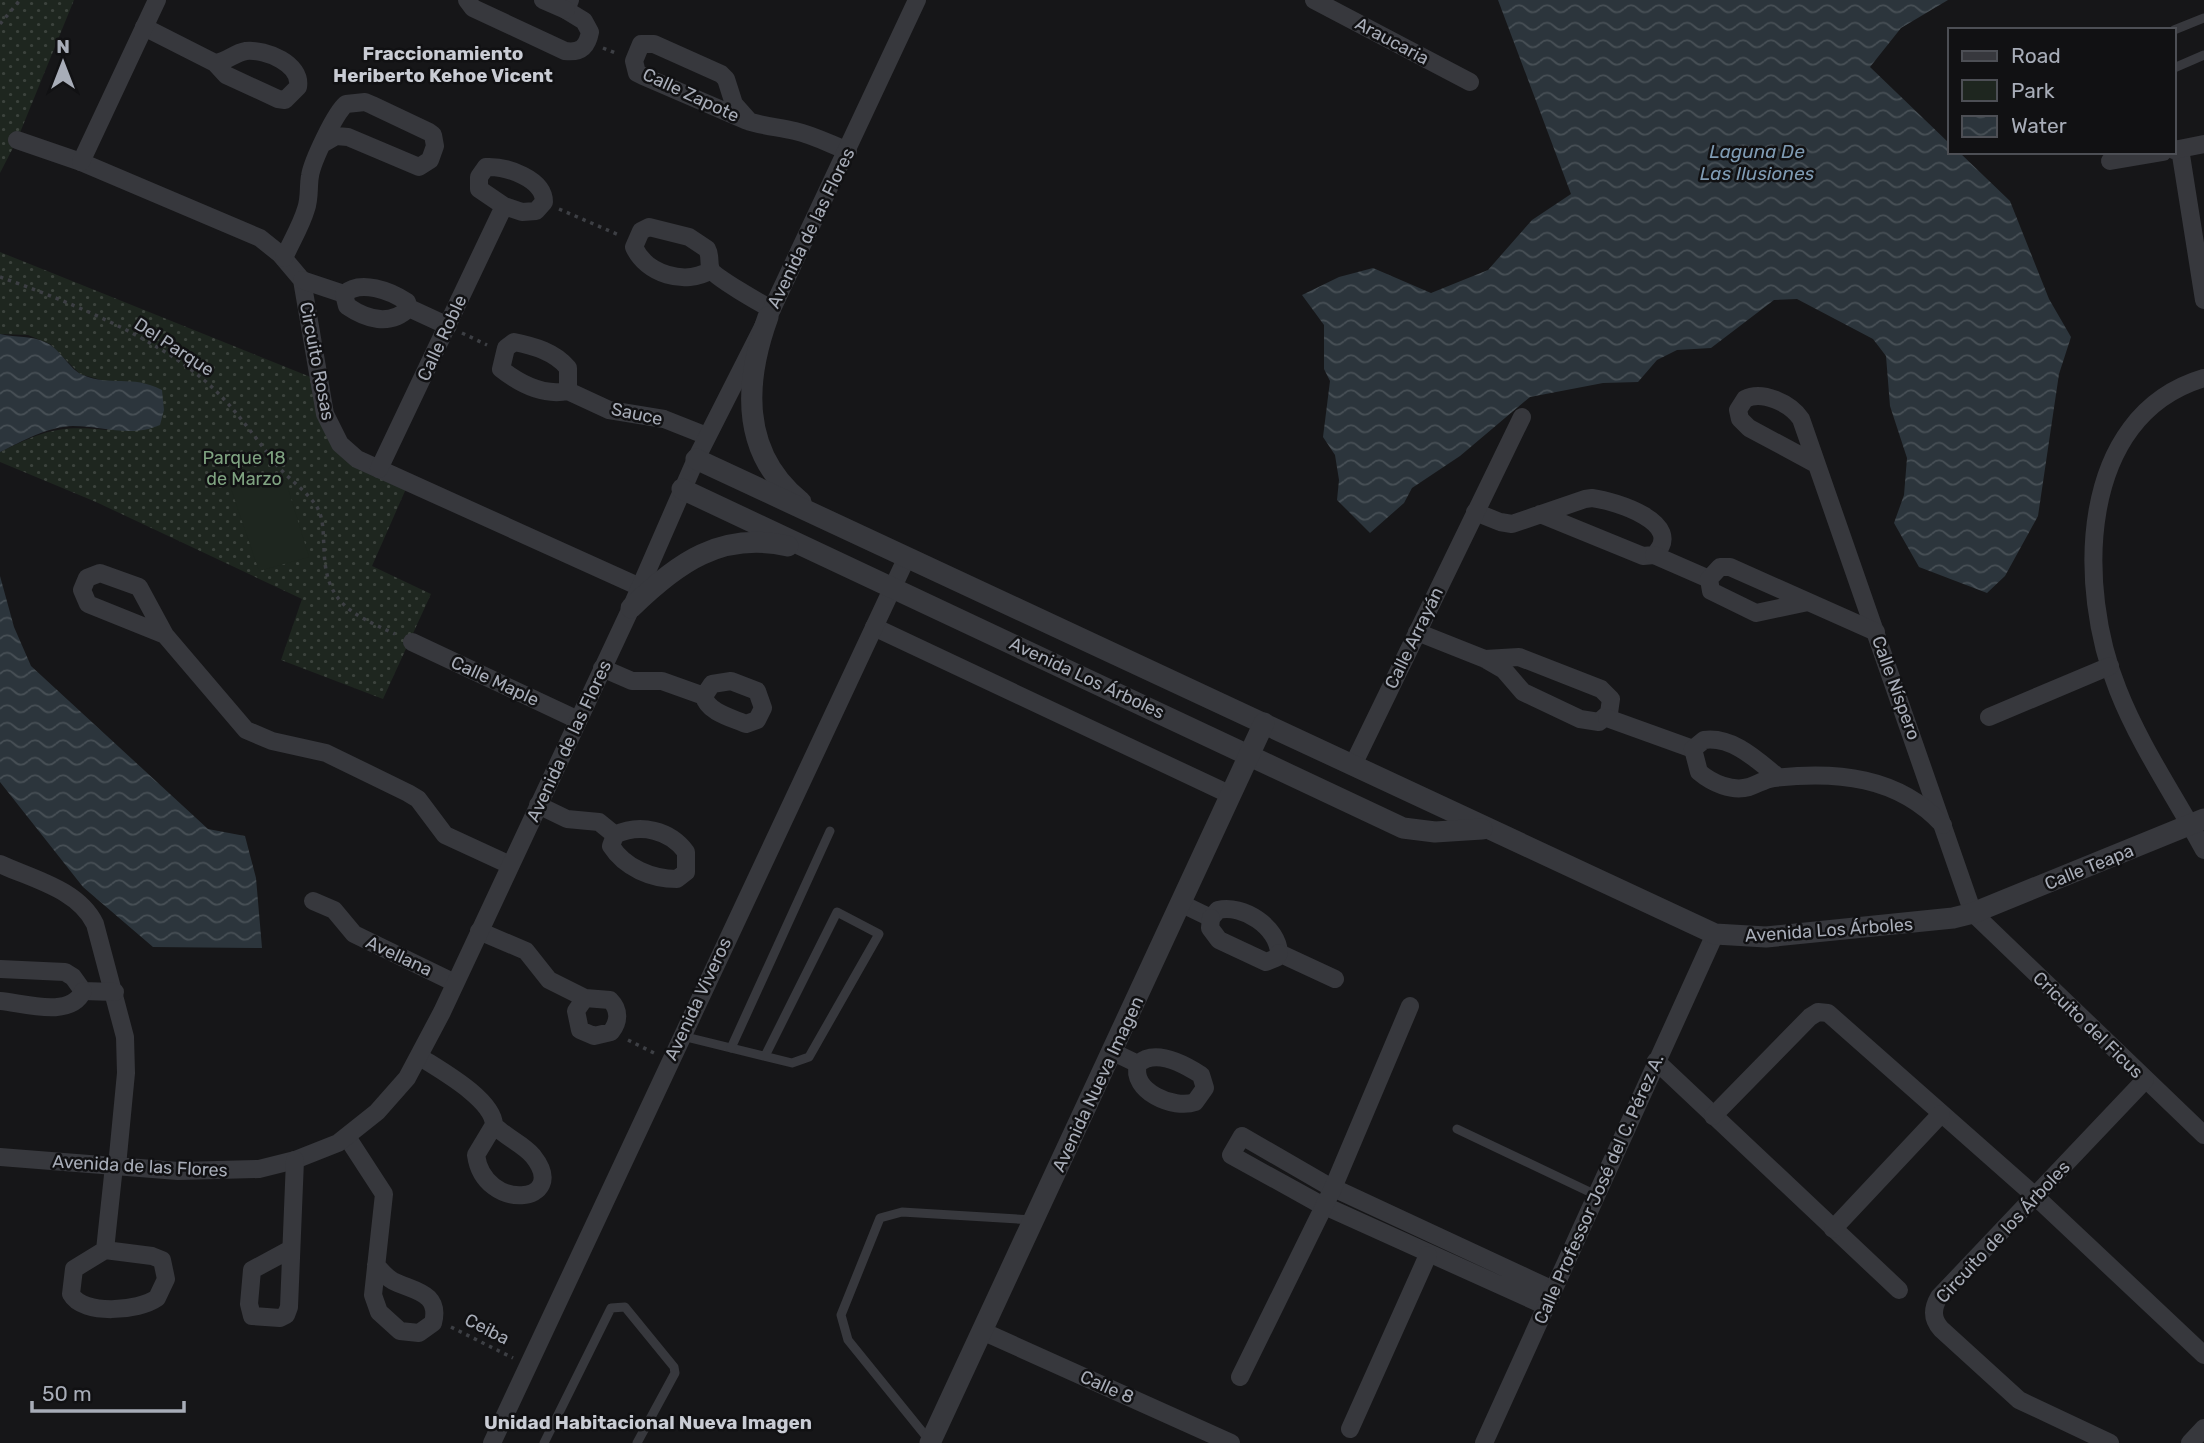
<svg xmlns="http://www.w3.org/2000/svg" width="2204" height="1443" viewBox="0 0 2204 1443" font-family="Rubik,sans-serif">
  <style>
    .green { fill: url(#green-dots) }
    .pitch { fill: #1e261f }
    .water { fill: url(#water-waves) }
    .lines { fill: none; stroke-linecap: round; stroke-linejoin: round }
    .path { stroke: #3d3f44; stroke-width: 3.5; stroke-dasharray: 3.5 5; stroke-linecap: butt }
    .service { stroke: #37383d; stroke-width: 9 }
    .minor { stroke: #37383d; stroke-width: 18 }
    .tertiary { stroke: #37383d; stroke-width: 21 }
    .labels { text-anchor: middle; dominant-baseline: central; stroke-width: 5; stroke-linejoin: round; paint-order: stroke }
    .street-label { font-size: 18px; fill: #a8adb8; stroke: #111113 }
    .park-label { font-size: 18px; fill: #7fa381; stroke: #111113 }
    .neighbourhood-label { font-size: 19px; font-weight: bold; fill: #c9ccd4; stroke: #111113 }
    .water-label { font-size: 19px; font-style: italic; fill: #7f9bb3; stroke: #111113 }
  </style>
  <defs>
    <pattern id="green-dots" width="8" height="8" patternUnits="userSpaceOnUse" patternTransform="scale(1.75)"><rect width="8" height="8" fill="#1e261f"/><path d="M2 2h.1M6 6h.1" fill="none" stroke="#3c433d" stroke-width="1.8" stroke-linecap="round"/></pattern>
    <pattern id="water-waves" width="16" height="10" patternUnits="userSpaceOnUse" patternTransform="scale(1.75)"><rect width="16" height="10" fill="#2c353c"/><path d="M0 5q4-4 8 0t8 0" fill="none" stroke="#485056"/></pattern>
  </defs>
  <rect width="100%" height="100%" fill="#161618"/>
  <g class="green">
    <polygon points="0,0 74,0 17,140 0,173"/>
    <path d="M0,252L318,380L340,444L409,482L372,566L431,594L383,699L281,660L302,599L96,502L0,462V452C44,431 58,425 107,430L101,380L80,374L50,344L28,335L0,334Z"/>
  </g>
  <polygon class="pitch" points="283,472 309,557 259,571 230,486"/>
  <g class="water">
    <polygon points="1498,0 1948,0 1901,28 1870,67 1950,144 1950,152 1959,152 2010,201 2049,299 2071,337 2059,374 2038,516 2005,576 1987,593 1919,567 1894,523 1904,495 1907,458 1890,406 1886,356 1873,339 1797,299 1774,300 1711,348 1677,350 1657,360 1638,382 1603,383 1530,397 1460,456 1412,488 1404,503 1370,533 1337,500 1339,480 1335,455 1323,437 1330,381 1324,369 1324,325 1302,295 1339,277 1373,268 1431,293 1488,270 1532,220 1571,194"/>
    <path d="M0,334C17,338 31,335 47,343C61,350 70,370 83,375C111,387 131,374 162,390L164,410L160,425C131,438 103,426 73,426C46,427 23,441 0,452Z"/>
    <polygon points="0,576 14,627 31,666 208,829 245,836 256,878 262,948 153,947 83,887 0,782"/>
  </g>
  <g class="lines">
    <g class="path">
      <polyline points="0,24 20,0"/>
      <polyline points="603,48 618,54"/>
      <polyline points="559,209 619,235"/>
      <path d="M0,277C65,300 151,335 204,380C233,405 253,435 276,464C288,479 307,491 317,507C324,519 323,534 324,548C325,603 350,613 395,634"/>
      <polyline points="462,333 487,345"/>
      <polyline points="628,1040 656,1054"/>
      <polyline points="451,1327 513,1358"/>
    </g>
    <g class="service">
      <polyline points="2174,30 2204,18"/>
      <polyline points="2174,68 2204,55"/>
      <polyline points="682,1036 792,1063 809,1057 879,934 837,912 765,1056"/>
      <polyline points="731,1048 830,831"/>
      <polyline points="1457,1129 1596,1195"/>
      <polyline points="929,1440 848,1340 841,1315 880,1218 902,1212 1033,1220"/>
      <polyline points="544,1443 611,1308 625,1307 674,1367 675,1373 637,1443"/>
    </g>
    <g class="minor">
      <path d="M467,0L473,8L565,51C580,53 587,48 590,32L584,21L566,10L570,0"/>
      <polyline points="543,0 566,10"/>
      <polyline points="1314,0 1470,82"/>
      <path d="M144,27L215,63L226,75L278,99L285,100L298,87C302,64 266,49 246,51C234,53 227,62 215,63"/>
      <path d="M750,122L734,104L726,79L721,74L654,44H641L634,61L637,73L643,76L745,120C761,126 778,127 795,131C813,135 830,144 848,151"/>
      <polyline points="17,140 81,162 260,238 280,254 302,280 325,414 340,444 357,459 640,587"/>
      <polyline points="2180,149 2204,300"/>
      <polyline points="2174,150 2204,144"/>
      <polyline points="2110,161 2163,152"/>
      <polyline points="81,162 157,0"/>
      <path d="M284,258C291,242 301,226 306,209C310,198 308,187 310,176C312,162 335,113 346,104L365,102L372,105L429,132L433,135L435,146L430,160L419,167L348,137L336,136L324,143"/>
      <path d="M711,270C685,286 646,274 634,247L641,231L649,227L689,237L707,249C711,256 708,263 711,270C713,276 763,305 772,309"/>
      <polyline points="302,280 344,294"/>
      <path d="M409,308C390,327 366,319 347,306L344,294C360,279 391,291 407,302L409,308L448,326"/>
      <path d="M2204,378C2076,416 2077,589 2118,690C2140,746 2176,798 2204,850"/>
      <path d="M568,391C544,396 520,384 501,369L506,348L514,342C534,346 555,352 568,368V391L609,410L664,419L707,436"/>
      <path d="M1816,464L1749,428L1740,419L1738,410L1745,399C1762,390 1790,403 1801,419L1973,913L2204,1135"/>
      <path d="M379,469L504,206L479,189V177L486,167C507,166 544,179 544,202L536,211L522,212L504,206"/>
      <path d="M1475,512L1500,522L1512,524L1585,499L1592,498C1615,501 1687,523 1654,555L1643,556L1540,514"/>
      <polyline points="1654,555 1709,579"/>
      <polyline points="1808,602 1756,613 1711,591 1709,579 1720,567 1730,567 1876,632"/>
      <polyline points="874,627 1231,795"/>
      <polyline points="1417,632 1485,659 1504,670 1523,692 1580,719 1599,722 1609,713 1611,699 1601,689 1519,657 1485,659"/>
      <polyline points="165,635 88,604 82,590 87,578 100,573 139,587 165,635 246,730 272,741 326,753 408,793 418,799 445,835 510,865"/>
      <polyline points="412,642 578,720"/>
      <path d="M602,668L632,681H662L704,696C707,712 732,718 746,724L757,720L763,708L757,691L731,681L712,684L704,696"/>
      <polyline points="1989,717 2110,666"/>
      <polyline points="1607,718 1693,749"/>
      <polyline points="1353,765 1522,417"/>
      <path d="M1778,777C1758,761 1733,736 1704,740L1693,749L1699,772C1712,783 1732,792 1749,787C1758,784 1765,779 1774,778C1836,771 1898,776 1943,825"/>
      <path d="M538,805L567,819L599,822L615,835L611,846C625,868 652,879 677,879L686,872V852C670,830 640,823 615,835"/>
      <path d="M0,864C32,879 78,889 95,924L125,1037L126,1073L117,1166"/>
      <polyline points="313,901 334,910 354,934 455,983"/>
      <path d="M1180,903L1211,918L1218,910C1243,904 1278,927 1279,953L1335,979"/>
      <polyline points="1211,918 1210,928 1219,940 1266,962 1276,958 1279,953"/>
      <path d="M479,931L526,951L549,980L585,998L610,1000C620,1010 619,1022 611,1032L594,1036L580,1030L576,1011L585,998"/>
      <polyline points="0,969 65,972 73,977 83,991 115,992"/>
      <path d="M0,1001C23,1003 71,1019 83,991"/>
      <path d="M1113,1052L1138,1064C1155,1048 1184,1064 1201,1075L1205,1088L1195,1102C1174,1110 1130,1091 1138,1064"/>
      <path d="M420,1057C440,1070 493,1099 494,1125L476,1155C484,1213 571,1204 533,1156C523,1144 505,1137 494,1125"/>
      <polyline points="1656,1061 1899,1290"/>
      <polyline points="1713,1116 1810,1017 1818,1012 1828,1013 2035,1196 2204,1355"/>
      <path d="M347,1137L384,1194L373,1295L379,1312L400,1331L419,1333L433,1323C441,1292 413,1291 393,1281C386,1277 381,1271 376,1265"/>
      <polyline points="0,1157 178,1171 259,1169 295,1160 338,1143 377,1112 407,1078 442,1012 631,608 696,459 772,309 917,0"/>
      <polyline points="1833,1229 1941,1114"/>
      <polyline points="291,1249 252,1270 249,1304 252,1316 280,1318 286,1315 289,1307 295,1160"/>
      <path d="M105,1250L152,1256L162,1260L166,1279L157,1298C139,1311 83,1316 71,1294L74,1269L105,1250L114,1166"/>
      <polyline points="1546,1306 1316,1202 1231,1155 1242,1136 1325,1184 1553,1290"/>
      <polyline points="982,1331 1231,1443"/>
      <polyline points="1240,1377 1333,1188 1410,1006"/>
      <polyline points="1350,1429 1428,1255"/>
      <polyline points="492,1443 907,557"/>
      <polyline points="1484,1443 1715,934"/>
      <path d="M2110,1443L2019,1400L1941,1329C1932,1319 1932,1309 1939,1297L2145,1080"/>
      <polyline points="2190,1443 2204,1428"/>
    </g>
    <g class="tertiary">
      <path d="M768,317C744,383 740,453 801,502"/>
      <polyline points="696,459 1715,934 1766,937 1953,918 1973,913 2204,819"/>
      <polyline points="682,489 1403,828 1435,832 1482,829"/>
      <path d="M631,608C677,563 721,531 788,546"/>
      <polyline points="930,1443 1264,723"/>
    </g>
  </g>
  <g class="labels">
    <g class="street-label">
      <text transform="translate(1392 41) rotate(28)">Araucaria</text>
      <text transform="translate(691 95) rotate(25)">Calle Zapote</text>
      <text transform="translate(811 228) rotate(-64)">Avenida de las Flores</text>
      <text transform="translate(442 338) rotate(-65)">Calle Roble</text>
      <text transform="translate(174 347) rotate(33)">Del Parque</text>
      <text transform="translate(317 361) rotate(79)">Circuito Rosas</text>
      <text transform="translate(637 414) rotate(12)">Sauce</text>
      <text transform="translate(1414 638) rotate(-64)">Calle Arrayán</text>
      <text transform="translate(1087 678) rotate(25)">Avenida Los Árboles</text>
      <text transform="translate(495 681) rotate(25)">Calle Maple</text>
      <text transform="translate(1896 688) rotate(70)">Calle Níspero</text>
      <text transform="translate(569 741) rotate(-65)">Avenida de las Flores</text>
      <text transform="translate(2089 867) rotate(-22)">Calle Teapa</text>
      <text transform="translate(1829 930) rotate(-4)">Avenida Los Árboles</text>
      <text transform="translate(399 956) rotate(25)">Avellana</text>
      <text transform="translate(698 999) rotate(-65)">Avenida Viveros</text>
      <text transform="translate(2088 1025) rotate(44)">Cricuito del Ficus</text>
      <text transform="translate(1098 1084) rotate(-65)">Avenida Nueva Imagen</text>
      <text transform="translate(140 1166) rotate(3)">Avenida de las Flores</text>
      <text transform="translate(1599 1189) rotate(-66)">Calle Professor José del C. Pérez A.</text>
      <text transform="translate(2003 1232) rotate(-47)">Circuito de los Árboles</text>
      <text transform="translate(487 1329) rotate(27)">Ceiba</text>
      <text transform="translate(1107 1387) rotate(24)">Calle 8</text>
    </g>
    <g class="park-label">
      <text x="244" y="458">Parque 18<tspan x="244" dy="21">de Marzo</tspan></text>
    </g>
    <g class="neighbourhood-label">
      <text x="443" y="53">Fraccionamiento<tspan x="443" dy="22">Heriberto Kehoe Vicent</tspan></text>
      <text x="648" y="1422">Unidad Habitacional Nueva Imagen</text>
    </g>
    <g class="water-label">
      <text x="1757" y="151">Laguna De<tspan x="1757" dy="22">Las Ilusiones</tspan></text>
    </g>
  </g>
  <rect x="1948" y="28" width="228" height="126" fill="#111113" stroke="#4d4f55" stroke-width="2"/>
  <rect x="1962" y="51" width="35" height="10" fill="#37383d" stroke="#4d4f55" stroke-width="2"/>
  <text x="2011" y="63" font-size="21" fill="#a8adb8">Road</text>
  <rect x="1962" y="80" width="35" height="21" fill="#1e261f" stroke="#4d4f55" stroke-width="2"/>
  <text x="2011" y="98" font-size="21" fill="#a8adb8">Park</text>
  <rect x="1962" y="116" width="35" height="21" fill="url(#water-waves)" stroke="#4d4f55" stroke-width="2"/>
  <text x="2011" y="133" font-size="21" fill="#a8adb8">Water</text>
  <g transform="translate(63 63)" stroke="#111113" stroke-width="5" paint-order="stroke">
  <path d="M0-5L12 26L0 18L-12 26Z" fill="#a8adb8"/>
  <text y="-10" font-size="19" font-weight="bold" text-anchor="middle" fill="#a8adb8">N</text>
  </g>
  <path d="M32 1401v10h152v-10" fill="none" stroke="#a8adb8" stroke-width="3.5"/>
  <text x="42" y="1401" font-size="21" fill="#a8adb8" stroke="#111113" stroke-width="5" paint-order="stroke">50 m</text>
</svg>
